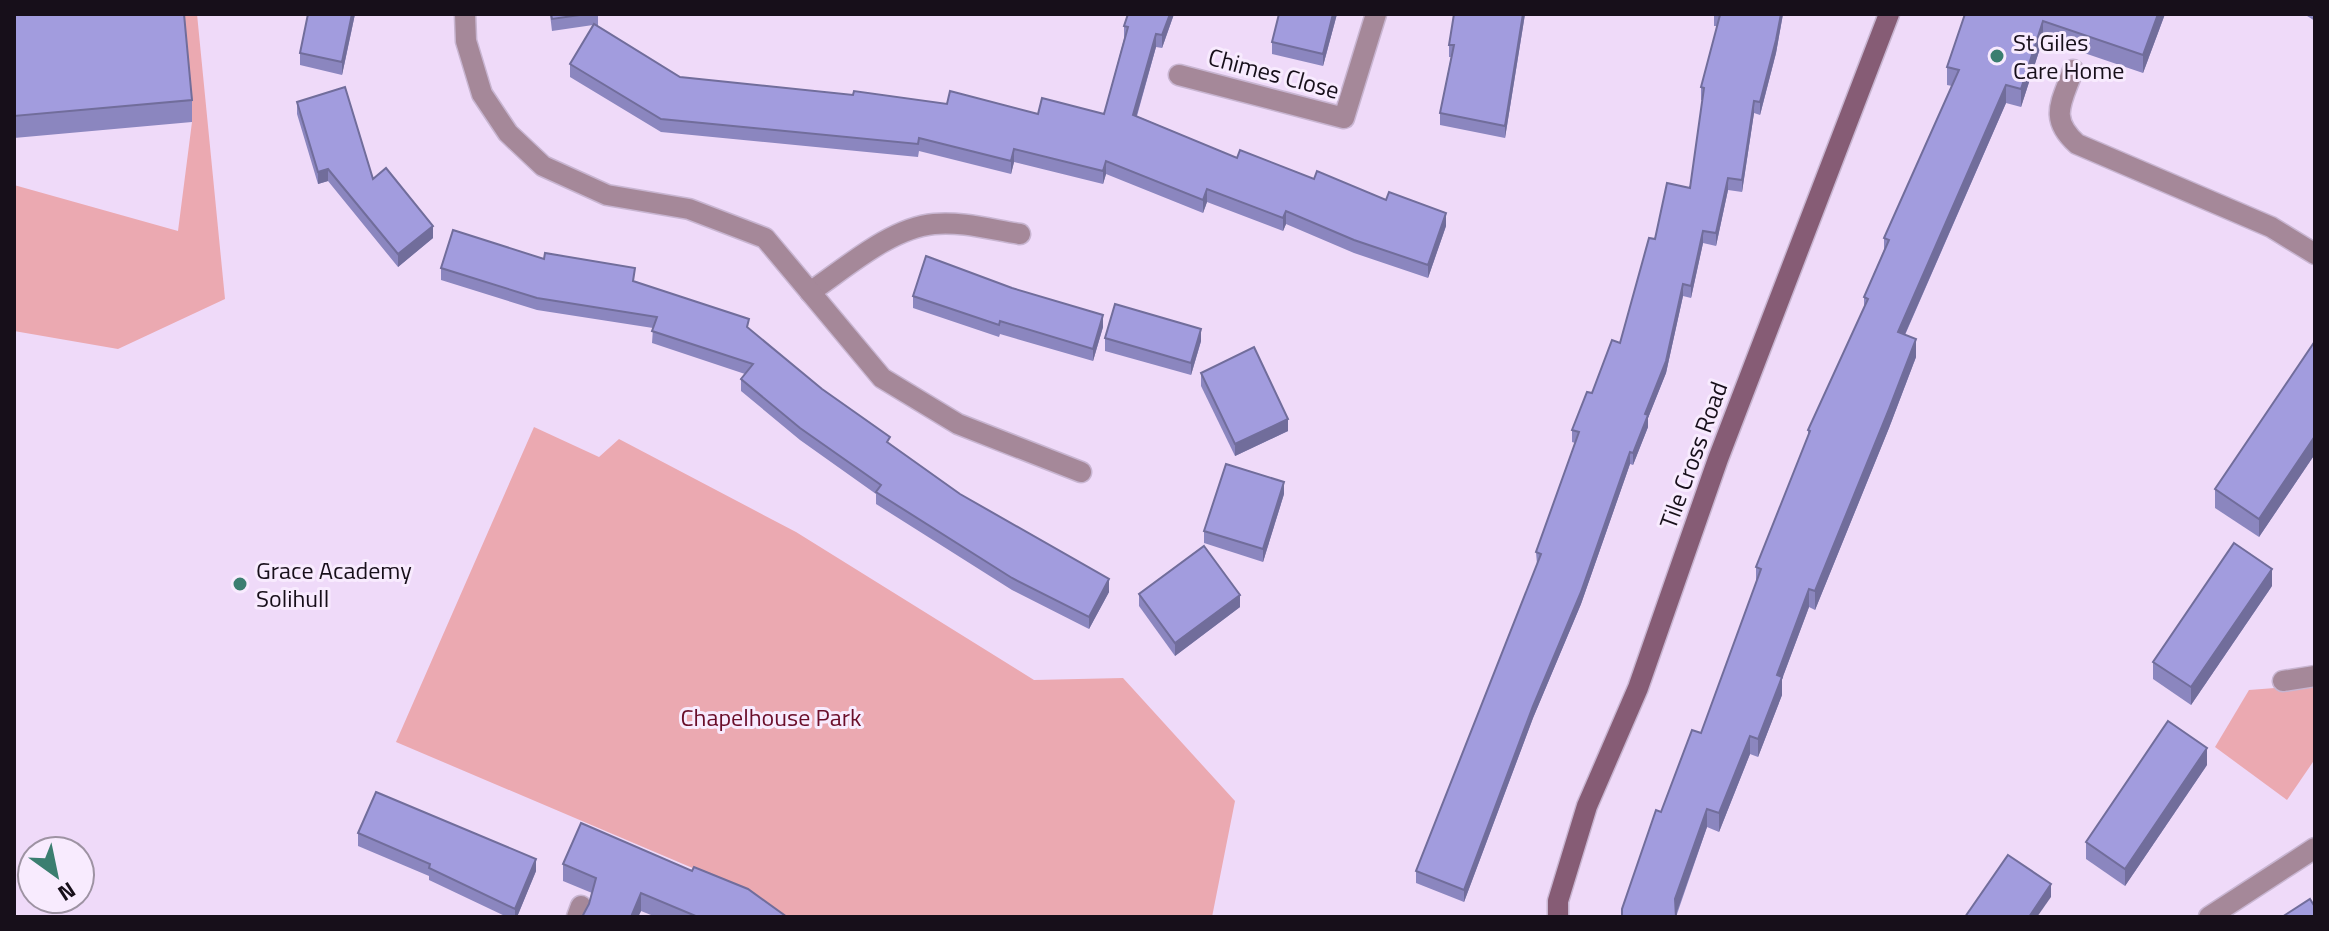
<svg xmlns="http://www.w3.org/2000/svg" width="2329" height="931" viewBox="0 0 2329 931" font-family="'Titillium Web',sans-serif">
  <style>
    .green { fill: #eba9b1 }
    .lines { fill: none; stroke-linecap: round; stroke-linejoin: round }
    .lane-casing { stroke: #c8b5d1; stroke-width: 23 }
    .street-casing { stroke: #c8b5d1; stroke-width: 23 }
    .secondary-casing { stroke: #c8b5d1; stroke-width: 23 }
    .lane { stroke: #a58899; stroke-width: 20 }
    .street { stroke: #a58899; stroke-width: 20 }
    .secondary { stroke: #865c75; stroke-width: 20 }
    .wall { fill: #8b86bf }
    .shaded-wall { fill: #716d9b }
    .building { fill: #a29cde; stroke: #716d9b; stroke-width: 2 }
    .poi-dot { fill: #3b7e70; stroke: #f8ebfe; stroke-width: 3 }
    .labels { text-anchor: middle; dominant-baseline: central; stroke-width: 6; stroke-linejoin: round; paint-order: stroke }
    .poi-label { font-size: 24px; fill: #170f1a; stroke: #f8ebfe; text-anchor: start }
    .street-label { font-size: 24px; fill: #170f1a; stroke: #f8ebfe }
    .park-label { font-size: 24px; fill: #6a0e2a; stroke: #f8ebfe }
  </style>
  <rect width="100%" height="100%" fill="#efdaf9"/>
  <g class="green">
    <polygon points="182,14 197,14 225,299 118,349 14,331 14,185 178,231 192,122"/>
    <polygon points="534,427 599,457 619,439 796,532 1034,680 1123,678 1235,801 1212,917 781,917 756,895 396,742"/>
    <polygon points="2315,685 2315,759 2287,800 2215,747 2249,690"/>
  </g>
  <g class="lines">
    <defs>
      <g id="lane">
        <path d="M2073,70C2062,102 2048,118 2077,144L2271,227L2315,254"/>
        <path d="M810,292C846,268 890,228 934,224C961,221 993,230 1020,234"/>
        <polyline points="577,917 581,906"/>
      </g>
      <g id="street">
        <polyline points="465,14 466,41 482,94 508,133 543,166 607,195 689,209 765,238 882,378 958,424 1081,472"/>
        <polyline points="1179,75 1344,118 1376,14"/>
        <polyline points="2283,681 2315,676"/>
        <polyline points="2209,917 2315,848"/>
      </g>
      <polyline id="secondary" points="1558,917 1558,901 1587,806 1638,688 1718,459 1889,14"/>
    </defs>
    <use href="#lane" class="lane-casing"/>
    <use href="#street" class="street-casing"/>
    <use href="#secondary" class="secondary-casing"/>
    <use href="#lane" class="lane"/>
    <use href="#street" class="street"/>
    <use href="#secondary" class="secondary"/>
  </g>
  <g class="wall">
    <polygon points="14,14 192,100 192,122 14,138"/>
    <polygon points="355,14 342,75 300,65 300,53"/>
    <polygon points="550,14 598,14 598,25 595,25 680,77 1038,114 1104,114 1124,39 1124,26 1174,14 1162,48 1156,47 1137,116 1237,158 1314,179 1446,226 1428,278 1354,253 1286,224 1283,231 1207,202 1203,213 1106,174 1103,184 1014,162 1011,174 919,151 918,157 661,132 570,77 570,64 593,25 552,31"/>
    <polygon points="1279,14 1337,14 1323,66 1272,54 1272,42"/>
    <polygon points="1454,14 1525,14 1505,138 1440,125 1440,113 1451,57 1449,57 1449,45"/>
    <polygon points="1714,14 1783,14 1776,53 1760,115 1754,113 1742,192 1728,190 1716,246 1703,243 1691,298 1683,296 1666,373 1648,418 1648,427 1633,465 1630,464 1581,604 1533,718 1464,902 1416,883 1416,871 1537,564 1536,552 1575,443 1572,442 1572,430 1620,343 1655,239 1690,188 1703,100 1701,100 1701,87 1717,26 1714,26"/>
    <polygon points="1965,14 2165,14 2143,73 2043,39 2021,107 2006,103 1905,335 1916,357 1889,428 1815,610 1809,607 1782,679 1782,695 1758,757 1750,754 1719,832 1707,827 1676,917 1661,812 1701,733 1756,583 1756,567 1808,438 1808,430 1864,308 1864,297 1884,250 1884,238 1952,86 1947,85 1947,67"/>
    <polygon points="2304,14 2315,14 2315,21"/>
    <polygon points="297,102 433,238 398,267 328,181 318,184 297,114"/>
    <polygon points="544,259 635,281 749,329 890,445 960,494 1109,592 1089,629 1012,590 876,504 876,494 800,440 741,391 741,379 745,374 652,343 653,328 537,310 441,280 441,268"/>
    <polygon points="1012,288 1103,327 1093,361 1000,334 999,337 913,308 913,296"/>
    <polygon points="1105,338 1201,341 1191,375 1105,351"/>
    <polygon points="2315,341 2315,454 2259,537 2215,508 2215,489"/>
    <polygon points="1201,373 1288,431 1235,456 1201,386"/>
    <polygon points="1284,494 1263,562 1204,543 1204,531"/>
    <polygon points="2272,586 2191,705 2153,679 2153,662"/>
    <polygon points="1139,594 1240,607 1175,656 1139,606"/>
    <polygon points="2207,765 2125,886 2086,859 2086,842"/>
    <polygon points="358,833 536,871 517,917 507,917 429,880 429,876 358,846"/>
    <polygon points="563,864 787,917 656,917 641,911 638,917 582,917 589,904 592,893 563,881"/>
  </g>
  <g class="shaded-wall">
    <polygon points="352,14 355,14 342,75 342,62"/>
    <polygon points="1170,14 1174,14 1162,48 1162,35"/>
    <polygon points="1333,14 1337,14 1323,66 1323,54"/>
    <polygon points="1523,14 1525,14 1505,138 1505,126"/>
    <polygon points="1781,14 1783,14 1776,53 1760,115 1760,102"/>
    <polygon points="2158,14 2165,14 2143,73 2143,55"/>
    <polygon points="2043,21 2043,39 2021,107 2021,89"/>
    <polygon points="1156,34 1156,47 1133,128 1133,115"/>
    <polygon points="2006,85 2006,103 1898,350 1898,332"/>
    <polygon points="1754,101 1754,113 1742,192 1742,180"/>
    <polygon points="1014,149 1014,162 1011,174 1011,161"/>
    <polygon points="1106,161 1106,174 1103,184 1103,171"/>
    <polygon points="328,169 328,181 318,184 318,172"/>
    <polygon points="1728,178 1728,190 1716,246 1716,233"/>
    <polygon points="1207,189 1207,202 1203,213 1203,200"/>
    <polygon points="1286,211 1286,224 1283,231 1283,218"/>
    <polygon points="1446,213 1446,226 1428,278 1428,265"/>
    <polygon points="433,226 433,238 398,267 398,254"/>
    <polygon points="1703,231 1703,243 1691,298 1691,286"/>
    <polygon points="1683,284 1683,296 1666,373 1648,418 1648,427 1633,465 1633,453"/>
    <polygon points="1103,315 1103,327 1093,361 1093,349"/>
    <polygon points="1201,329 1201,341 1191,375 1191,363"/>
    <polygon points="1916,339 1916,357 1889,428 1815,610 1815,591"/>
    <polygon points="1288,419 1288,431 1235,456 1235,444"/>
    <polygon points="2315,436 2315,454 2259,537 2259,519"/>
    <polygon points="1630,452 1630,464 1581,604 1533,718 1464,902 1464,890 1533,706"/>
    <polygon points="1284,482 1284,494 1263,562 1263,549"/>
    <polygon points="2272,569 2272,586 2191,705 2191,687"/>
    <polygon points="1109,579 1109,592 1089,629 1089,617"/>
    <polygon points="1809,589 1809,607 1782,679 1782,695 1758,757 1758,739 1777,675"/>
    <polygon points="1240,595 1240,607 1175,656 1175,643"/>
    <polygon points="1750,736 1750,754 1719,832 1719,813"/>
    <polygon points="2207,748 2207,765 2125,886 2125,869"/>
    <polygon points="1707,809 1707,827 1675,917 1675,899"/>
    <polygon points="536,859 536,871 517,917 515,917 515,909"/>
    <polygon points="2051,884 2051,897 2037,917 2029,917"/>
    <polygon points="641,893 641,911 638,917 631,917"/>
  </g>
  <g class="building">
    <polygon points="14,14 184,14 192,100 14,116"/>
    <polygon points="308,14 352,14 342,62 300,53"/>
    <polygon points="551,14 587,14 552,19"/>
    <polygon points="1128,14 1170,14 1162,35 1156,34 1133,115 1237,158 1240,150 1314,179 1317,171 1386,200 1389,192 1446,213 1428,265 1354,240 1286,211 1283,218 1207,189 1203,200 1106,161 1103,171 1014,149 1011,161 919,138 918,144 661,119 570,64 594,24 680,77 853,95 854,91 947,104 950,91 1038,114 1042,98 1104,114 1128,27 1124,26"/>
    <polygon points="1279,14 1333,14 1323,54 1272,42"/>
    <polygon points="1454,14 1523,14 1505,126 1440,113 1454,45 1449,45"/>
    <polygon points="1716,14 1781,14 1776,40 1760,102 1754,101 1742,180 1728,178 1716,233 1703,231 1691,286 1683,284 1666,361 1645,414 1648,415 1633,453 1630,452 1581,592 1533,706 1464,890 1416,871 1541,554 1536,552 1579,432 1572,430 1587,392 1592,393 1612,340 1620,343 1649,238 1655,239 1667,183 1690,188 1704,88 1701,87 1720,15"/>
    <polygon points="1965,14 2158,14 2143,55 2043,21 2021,89 2006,85 1898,332 1916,339 1889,409 1815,591 1809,589 1777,675 1782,677 1758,739 1750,736 1719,813 1707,809 1675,899 1676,917 1622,917 1622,909 1656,810 1661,812 1692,730 1701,733 1761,569 1756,567 1810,431 1808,430 1868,299 1864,297 1889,240 1884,238 1959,70 1947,67"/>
    <polygon points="345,87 373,179 386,168 433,226 398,254 328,169 318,172 297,102"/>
    <polygon points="453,230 544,259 545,253 635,268 633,281 749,319 747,327 822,389 890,437 887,442 960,494 1109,579 1089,617 1012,578 876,492 881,485 800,428 741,379 753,364 652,331 657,317 537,298 441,268"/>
    <polygon points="926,256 1012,288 1103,315 1093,349 1000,321 999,325 913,296"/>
    <polygon points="1115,304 1201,329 1191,363 1105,338"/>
    <polygon points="2315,341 2315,436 2259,519 2215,489"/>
    <polygon points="1254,347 1288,419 1235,444 1201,373"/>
    <polygon points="1226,464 1284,482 1263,549 1204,531"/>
    <polygon points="2234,543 2272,569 2191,687 2153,662"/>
    <polygon points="1204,546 1240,595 1175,643 1139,594"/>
    <polygon points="2168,721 2207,748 2125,869 2086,842"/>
    <polygon points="376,792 536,859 515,909 429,868 430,864 358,833"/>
    <polygon points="581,823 692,871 694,867 748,889 787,917 698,917 641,893 631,917 582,917 589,904 596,878 563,864"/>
    <polygon points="2008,855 2051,884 2029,917 1965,917"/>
    <polygon points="2310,899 2315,907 2315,917 2282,917"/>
  </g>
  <g class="poi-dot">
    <circle cx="1997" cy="56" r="8"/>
    <circle cx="240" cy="584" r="8"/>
  </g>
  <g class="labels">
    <g class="poi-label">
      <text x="2013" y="42">St Giles<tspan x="2013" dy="28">Care Home</tspan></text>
      <text x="256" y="570">Grace Academy<tspan x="256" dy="28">Solihull</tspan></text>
    </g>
    <g class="street-label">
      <text transform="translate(1274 73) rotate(15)">Chimes Close</text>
      <text transform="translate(1693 455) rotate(-70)">Tile Cross Road</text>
    </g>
    <g class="park-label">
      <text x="771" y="717">Chapelhouse Park</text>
    </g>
  </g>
  <rect width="2329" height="931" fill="none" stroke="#170f1a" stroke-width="32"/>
  <g transform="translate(56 875) rotate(147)"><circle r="38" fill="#f8ebfe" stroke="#9e93a3" stroke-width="2"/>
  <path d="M0-6L14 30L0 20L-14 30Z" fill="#3b7e70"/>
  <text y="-12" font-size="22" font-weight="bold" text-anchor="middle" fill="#170f1a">N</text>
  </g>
</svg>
